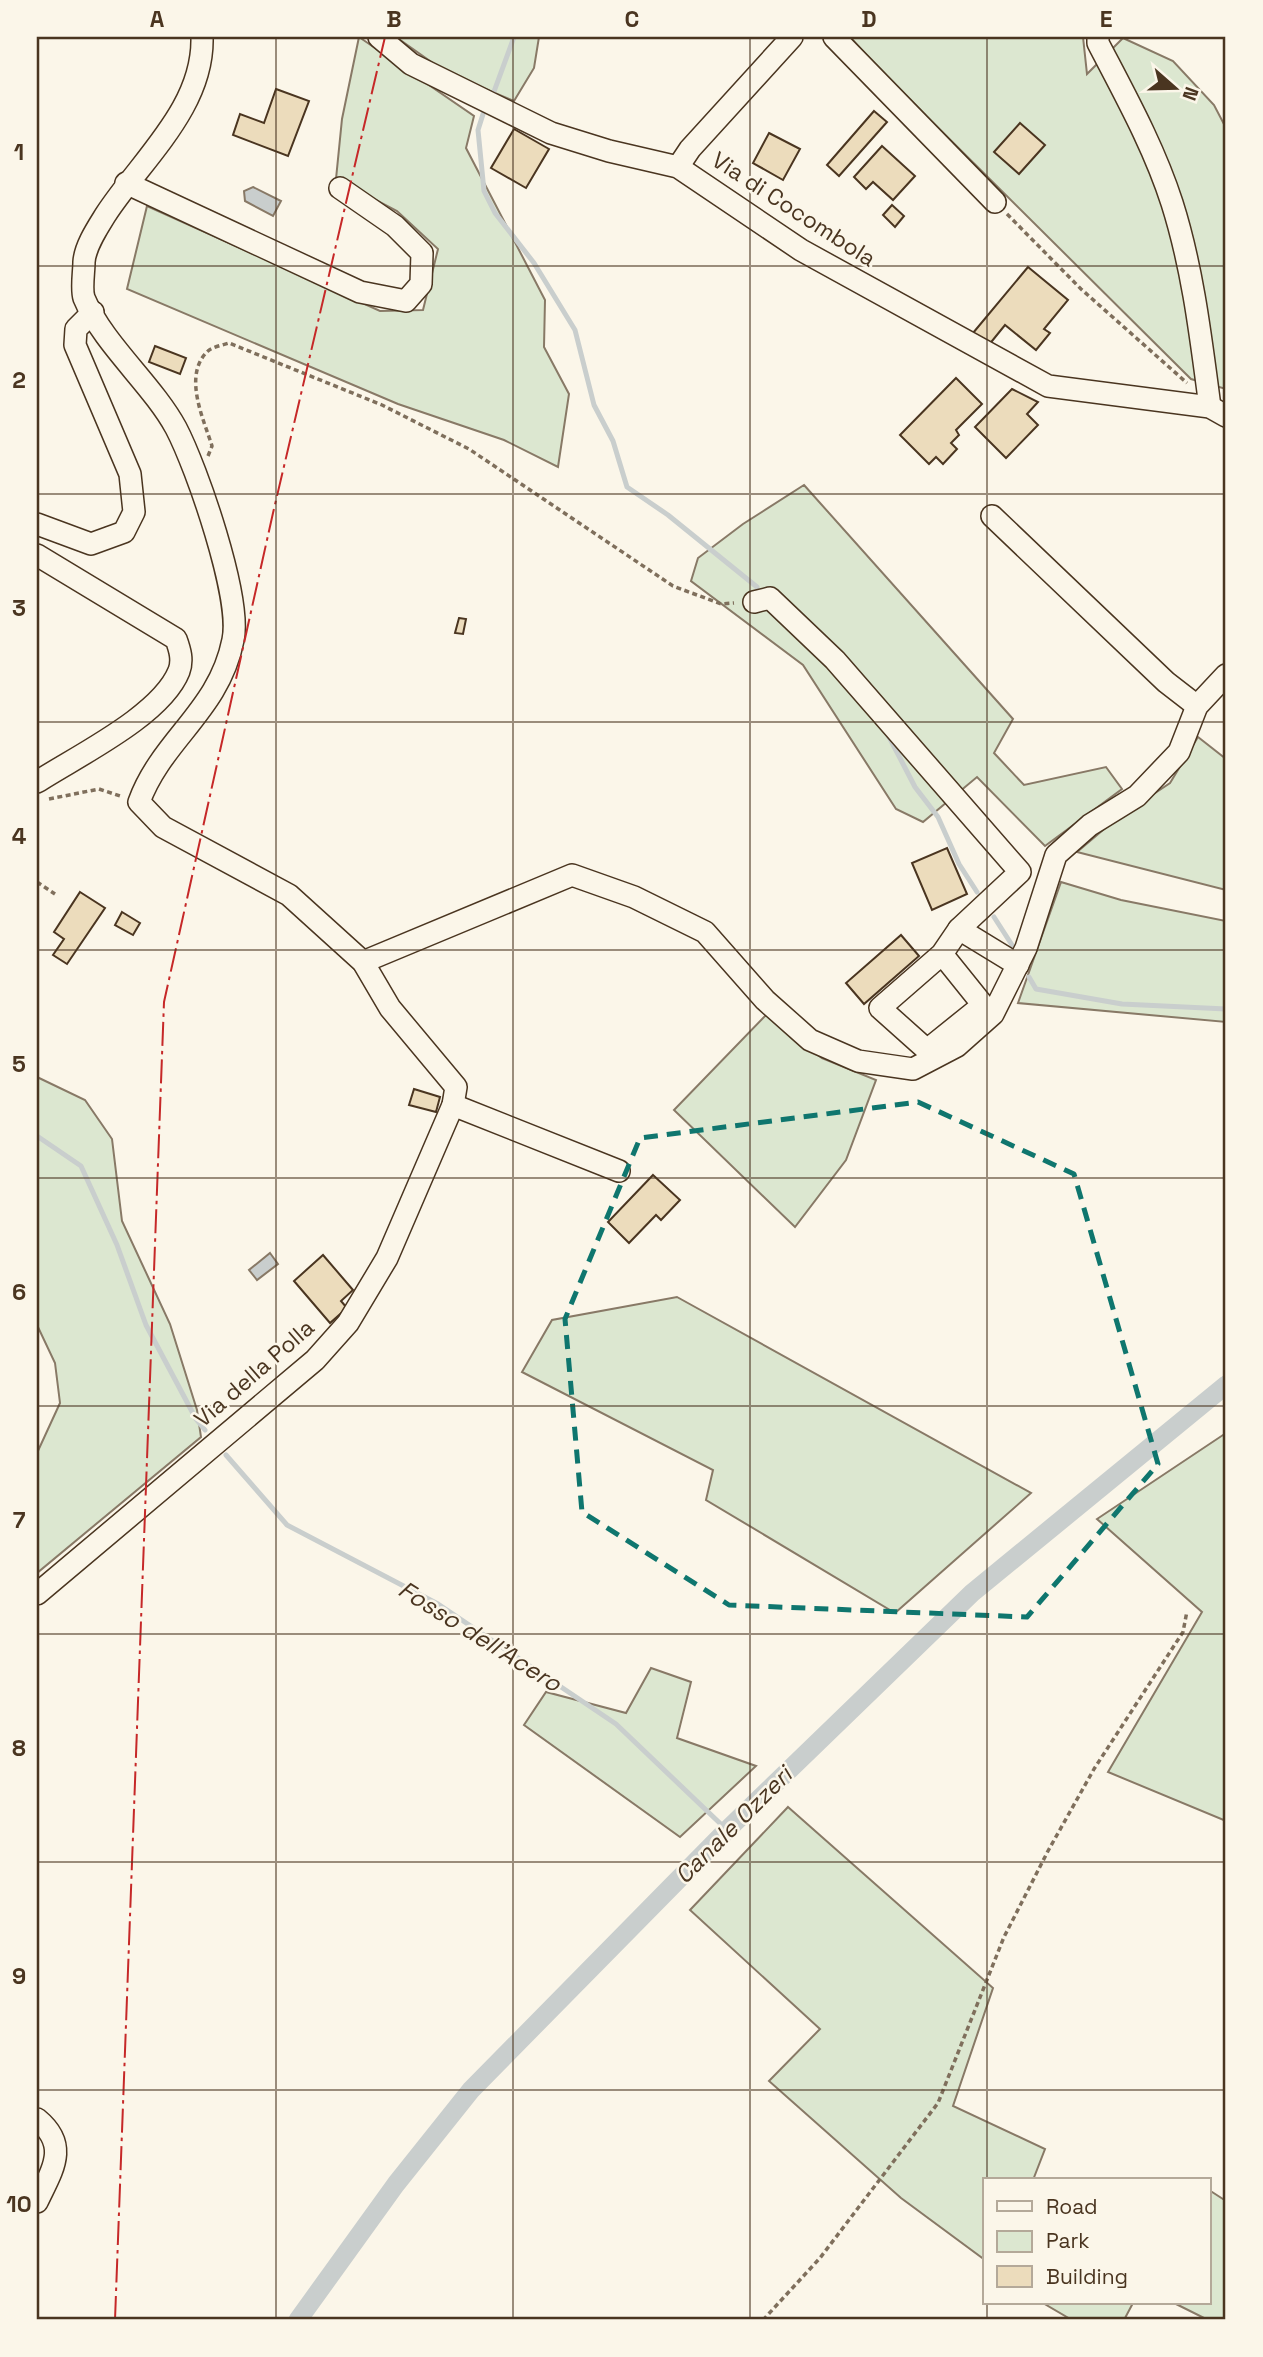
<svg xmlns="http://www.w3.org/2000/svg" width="1263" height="2357" viewBox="0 0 1263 2357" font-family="'Space Grotesk',sans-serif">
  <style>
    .green { fill: #dce7d0; stroke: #887966; stroke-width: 2 }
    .water { fill: #c9cecd; stroke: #887966; stroke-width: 2 }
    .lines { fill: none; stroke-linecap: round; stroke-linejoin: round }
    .stream { stroke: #c9cecd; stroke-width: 5 }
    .canal { stroke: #c9cecd; stroke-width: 19 }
    .building { fill: #ecdcbc; stroke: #4a3520; stroke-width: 2 }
    .minor-casing { stroke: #4a3520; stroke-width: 24 }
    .path { stroke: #7f6f5c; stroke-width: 3.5; stroke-dasharray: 5 3.5; stroke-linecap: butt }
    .minor { stroke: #fbf6e9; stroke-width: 21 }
    .power { stroke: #c62828; stroke-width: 2; stroke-dasharray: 24 5 3.5 5; stroke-linecap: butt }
    .marked { fill: none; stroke: #0f766e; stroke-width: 5; stroke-dasharray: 14 9; stroke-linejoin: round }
    .grid { fill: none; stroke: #4a3520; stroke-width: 2; stroke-opacity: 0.55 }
    .labels { text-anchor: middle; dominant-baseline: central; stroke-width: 5; stroke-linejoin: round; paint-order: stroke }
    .street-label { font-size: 23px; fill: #4a3520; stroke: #fbf6e9 }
    .water-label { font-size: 24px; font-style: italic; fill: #4a3520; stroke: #fbf6e9 }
    .neatline { fill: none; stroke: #4a3520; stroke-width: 2.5 }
    .grid-label { font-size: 23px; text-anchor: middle; font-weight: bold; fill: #4a3520 }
  </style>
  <rect width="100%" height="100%" fill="#fbf6e9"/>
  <g class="green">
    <polygon points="359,37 474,116 466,148 545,300 544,347 569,394 558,467 504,440 398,404 127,289 147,206 380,311 423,310 438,249 397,211 336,179 342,119"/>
    <polygon points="396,37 539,37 534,68 514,101 447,73"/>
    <polygon points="850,37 1083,37 1087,74 1123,38 1173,61 1214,105 1226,128 1226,389 1191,379 878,68"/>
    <polygon points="804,485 1013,719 994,753 1024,785 1106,767 1122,789 1045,846 977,777 923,822 896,809 803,665 691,581 698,558 743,524"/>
    <polygon points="1198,737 1226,759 1226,890 1077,852 1116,819 1170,783"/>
    <polygon points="1061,882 1121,900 1226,921 1226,1022 1018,1003"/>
    <polygon points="766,1015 822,1058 876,1080 846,1160 795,1227 674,1110"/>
    <polygon points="37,1077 85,1100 112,1139 122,1221 170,1324 197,1410 201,1437 37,1573 37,1453 60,1403 55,1363 37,1325"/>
    <polygon points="677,1297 1031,1493 895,1613 706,1500 713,1470 522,1372 552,1320"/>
    <polygon points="1226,1433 1226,1821 1108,1772 1202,1612 1097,1519"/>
    <polygon points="651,1668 691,1682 677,1738 756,1766 680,1837 524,1725 546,1692 626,1713"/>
    <polygon points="788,1807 993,1988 953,2106 1045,2149 1033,2180 985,2180 985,2260 901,2198 769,2081 820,2029 690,1910"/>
    <polygon points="1209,2190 1226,2201 1226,2320 1208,2320 1174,2303 1209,2303"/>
    <polygon points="1043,2303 1133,2303 1124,2320 1072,2320"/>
  </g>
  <g class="water">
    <polygon points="253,187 281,201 273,216 245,201 244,191"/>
    <polygon points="270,1253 278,1264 257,1280 249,1270"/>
  </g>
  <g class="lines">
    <g class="stream">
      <polyline points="492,97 514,37"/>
      <polyline points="484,111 478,130 484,191 495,213 534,263 575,330 594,405 613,441 627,487 668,515 757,587"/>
      <polyline points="888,735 915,787 938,817 959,864 977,892"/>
      <polyline points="994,917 1012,945"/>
      <polyline points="1029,977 1036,989 1122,1004 1226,1009"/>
      <polyline points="37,1136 81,1166 117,1245 146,1325 196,1419 205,1430"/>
      <polyline points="226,1455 287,1525 438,1604 616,1724 727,1830"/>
    </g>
    <polyline class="canal" points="298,2320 396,2184 471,2090 727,1830 972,1593 1226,1385"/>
  </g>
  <g class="building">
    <polygon points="276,89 309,101 288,156 233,135 240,114 264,123"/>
    <polygon points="874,111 887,122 839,176 827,165"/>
    <polygon points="1020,123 1045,145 1019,174 994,152"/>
    <polygon points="514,129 549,149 526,188 491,168"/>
    <polygon points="769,133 800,149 783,180 753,163"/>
    <polygon points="882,146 915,176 893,200 873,182 866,189 854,177"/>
    <polygon points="892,205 904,216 895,227 883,215"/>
    <polygon points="1028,267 1068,300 1044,329 1050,333 1036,350 1005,325 988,346 973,333"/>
    <polygon points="155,346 186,358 180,374 149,362"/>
    <polygon points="956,378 982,404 956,430 959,435 951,443 957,449 943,464 936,457 929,464 900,435"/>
    <polygon points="1012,389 1038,402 1027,414 1038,425 1006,458 975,427"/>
    <polygon points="459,618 466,619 463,634 455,633"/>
    <polygon points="947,848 967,894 932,910 912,863"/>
    <polygon points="80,892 105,908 67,964 53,955 64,939 54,932"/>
    <polygon points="122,912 140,923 133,935 115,925"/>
    <polygon points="901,935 919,956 864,1004 846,983"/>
    <polygon points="414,1089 440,1097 436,1112 409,1105"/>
    <polygon points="653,1175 680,1200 661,1220 656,1215 629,1243 608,1222"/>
    <polygon points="323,1255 353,1290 341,1301 347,1308 330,1323 294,1281"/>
  </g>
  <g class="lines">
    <defs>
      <g id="minor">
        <polyline points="379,37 411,64 551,133 609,151 678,167 801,250 1048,386 1210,407 1226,416"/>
        <polyline points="834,37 995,202"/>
        <path d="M1098,37V43C1125,95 1154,147 1172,203C1193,269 1201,339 1210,407"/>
        <polyline points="678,167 690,149 792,37"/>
        <polyline points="126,183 360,292 406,301 421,284 422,253 395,226 340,188"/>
        <polyline points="992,516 1166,682 1197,706"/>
        <polyline points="37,524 91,544 124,532 134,512 130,474 75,345 76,329 93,312"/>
        <path d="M37,555L176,639C180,650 183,660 179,671C161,716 77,756 37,782"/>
        <polyline points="754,602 770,598 835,660 1020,872 959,929 1018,965"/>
        <polyline points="942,954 880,1008 927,1050 983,1005 942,954 959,929"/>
        <polyline points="363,962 572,875 634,897 705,932 765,1000 810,1040 858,1061 913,1069 957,1046 993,1014 1026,948 1056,855 1090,825 1137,796 1179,752 1197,706 1226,675"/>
        <polyline points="453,1105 619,1171"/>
        <path d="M37,1594L315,1360L348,1323L387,1258L453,1105L456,1087L390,1008L363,962L289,895L163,827L139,802C162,739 219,711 233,640C242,598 197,468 176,428C152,384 103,344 84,298C81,289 84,272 84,262C85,246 98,227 106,214C142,159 204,107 202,37"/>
        <path d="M37,2119C70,2146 52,2170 37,2202"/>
      </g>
    </defs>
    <use href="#minor" class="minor-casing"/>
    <g class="path">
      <polyline points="1007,214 1081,289 1187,383"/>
      <path d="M208,456L212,446C204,420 182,375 208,351C212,347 223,345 229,343L382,405L469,449L673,586L721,604L734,603"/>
      <polyline points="49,799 99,789 123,797"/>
      <polyline points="37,882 55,894"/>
      <polyline points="763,2320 820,2258 938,2103 1004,1937 1048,1851 1094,1769 1183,1632 1187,1611"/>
    </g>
    <use href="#minor" class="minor"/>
    <polyline class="power" points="115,2320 164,1002 273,513 385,37"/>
  </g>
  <path class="marked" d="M918,1102L1074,1174L1158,1464L1027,1617L729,1605L582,1512L565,1319L640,1138Z"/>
  <path class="grid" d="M276,37V2320M513,37V2320M750,37V2320M987,37V2180M37,266H1226M37,494H1226M37,722H1226M37,950H1226M37,1178H1226M37,1406H1226M37,1634H1226M37,1862H1226M37,2090H1226M987,2303V2320"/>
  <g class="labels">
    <g class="street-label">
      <text transform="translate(794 209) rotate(33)">Via di Cocombola</text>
      <text transform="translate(254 1373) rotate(-41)">Via della Polla</text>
    </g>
    <g class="water-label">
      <text transform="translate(480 1636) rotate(32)">Fosso dell'Acero</text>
      <text transform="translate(733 1825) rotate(-45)">Canale Ozzeri</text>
    </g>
  </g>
  <rect width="1263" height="2357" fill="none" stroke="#fbf6e9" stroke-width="77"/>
  <rect x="983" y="2178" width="228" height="126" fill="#fbf6e9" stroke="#b4a999" stroke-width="2"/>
  <rect x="997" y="2201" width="35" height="10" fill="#fbf6e9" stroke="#b4a999" stroke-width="2"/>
  <text x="1046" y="2214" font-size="21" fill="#4a3520">Road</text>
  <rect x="997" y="2231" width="35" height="21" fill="#dce7d0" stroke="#b4a999" stroke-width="2"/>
  <text x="1046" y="2248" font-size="21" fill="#4a3520">Park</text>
  <rect x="997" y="2266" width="35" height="21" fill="#ecdcbc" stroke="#b4a999" stroke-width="2"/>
  <text x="1046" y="2284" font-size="21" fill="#4a3520">Building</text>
  <g transform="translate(1175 88) rotate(110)" stroke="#fbf6e9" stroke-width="5" paint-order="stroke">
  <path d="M0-5L12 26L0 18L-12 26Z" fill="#4a3520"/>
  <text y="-10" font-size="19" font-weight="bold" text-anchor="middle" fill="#4a3520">N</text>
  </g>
  <rect x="38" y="38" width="1186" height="2280" class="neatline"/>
  <g class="grid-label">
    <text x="157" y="27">A</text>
    <text x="394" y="27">B</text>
    <text x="632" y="27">C</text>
    <text x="869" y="27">D</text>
    <text x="1106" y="27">E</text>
    <text x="19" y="160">1</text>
    <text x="19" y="388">2</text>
    <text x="19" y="616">3</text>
    <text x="19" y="844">4</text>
    <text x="19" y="1072">5</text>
    <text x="19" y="1300">6</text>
    <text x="19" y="1528">7</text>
    <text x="19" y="1756">8</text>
    <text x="19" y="1984">9</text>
    <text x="19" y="2212">10</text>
  </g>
</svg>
